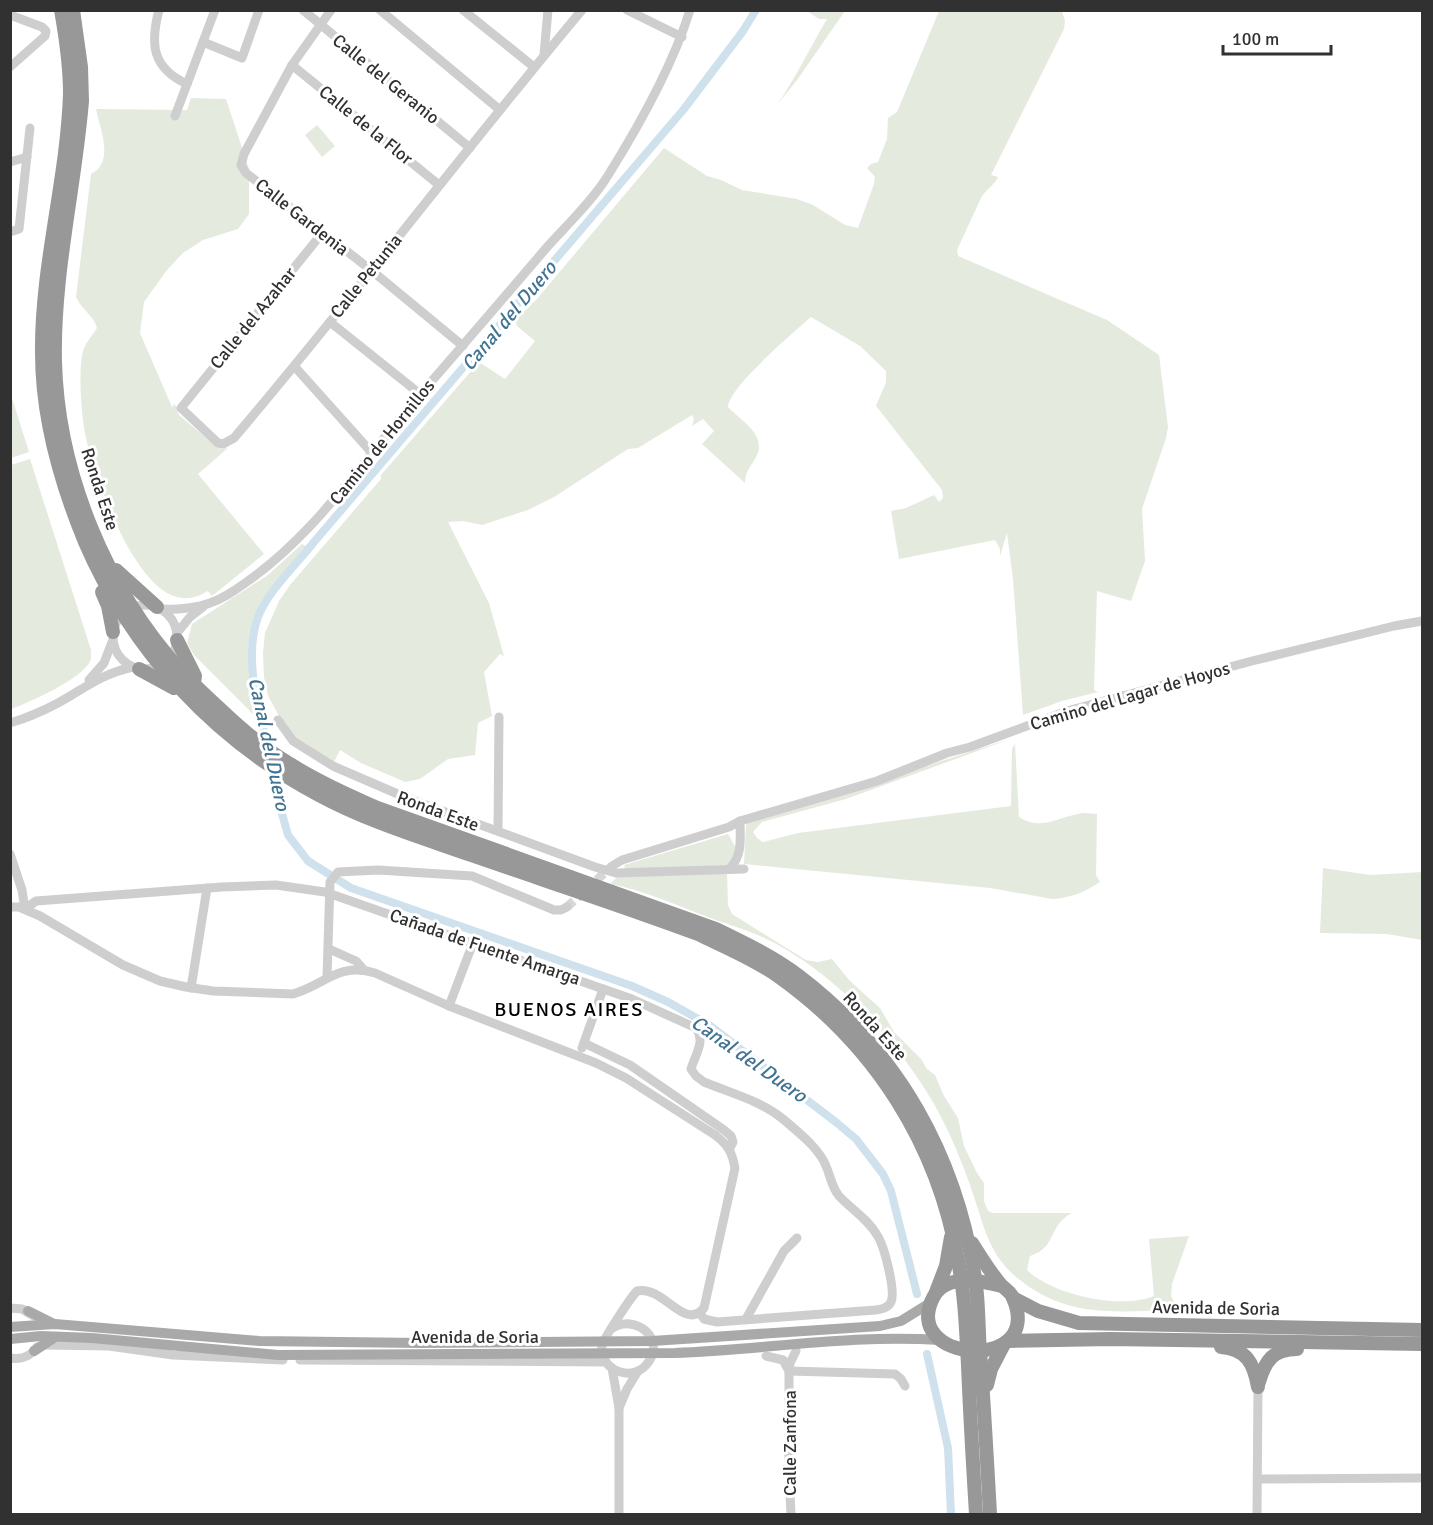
<svg xmlns="http://www.w3.org/2000/svg" width="1433" height="1525" viewBox="0 0 1433 1525" font-family="Signika,sans-serif">
  <style>
    .green { fill: #e5eade }
    .lines { fill: none; stroke-linecap: round; stroke-linejoin: round }
    .canal { stroke: #cee1ec; stroke-width: 8 }
    .minor-tunnel { stroke: #d6d6d6; stroke-width: 9; stroke-dasharray: 9 4.5; stroke-linecap: butt }
    .minor { stroke: #cecece; stroke-width: 9 }
    .major { stroke: #a9a9a9; stroke-width: 10 }
    .highway { stroke: #989898; stroke-width: 14 }
    .labels { text-anchor: middle; dominant-baseline: central; stroke-width: 6; stroke-linejoin: round; paint-order: stroke }
    .street-label { font-size: 18px; fill: #313131; stroke: #fff }
    .water-label { font-size: 20px; font-style: italic; fill: #417392; stroke: #fff }
    .neighbourhood-label { font-size: 20px; letter-spacing: 1.5px; fill: #000; stroke: #fff }
  </style>
  <rect width="100%" height="100%" fill="#fff"/>
  <g class="green">
    <path d="M807,11H845L797,80L777,105C796,77 810,48 827,19H819Z"/>
    <path d="M939,11H1062L1065,21L1064,29L991,175L998,177C994,186 986,189 981,198L957,250L958,256L1107,320L1159,355L1168,427L1166,438L1142,509L1145,561L1131,601L1097,591L1094,690L1098,692L1062,701L1023,715L1013,579L1007,533L1000,556V549L995,540L899,559L891,511L906,508L934,495L939,502L943,498L942,490L876,406L886,382V371L860,346L811,317C794,332 728,388 728,407C741,421 768,435 756,457C751,467 745,471 745,483L702,444L714,431L703,419L692,426L694,419L692,415L638,448L628,449L554,497L528,510L482,525L463,521L448,522L489,603L504,656L500,654L484,672L492,716L478,723L475,755L448,759L420,779L405,782L361,763L340,750L334,762L294,738L279,716L268,696L264,677L263,653L265,633L279,601L290,585L381,479V475L479,362L505,379L535,341L517,326L515,320L536,300L664,148L707,176L721,180L742,190L797,199L813,205L845,225L858,228L874,184L875,177L867,168L871,164L878,162L887,139L888,118L897,112Z"/>
    <path d="M191,98L226,99L249,169V214L238,229L203,240L183,253L167,270L144,302L140,333L172,407L175,404L179,415L218,448L223,449L228,448L198,474L264,554L212,596L208,591C197,597 189,600 177,597C132,587 87,463 83,420C81,402 79,373 82,356C84,343 91,338 97,328C94,316 82,310 76,297L91,174C115,162 100,129 96,109L187,110Z"/>
    <polygon points="317,125 335,146 322,157 305,135"/>
    <polygon points="11,395 29,452 11,458 10,458"/>
    <path d="M30,459L91,650C91,651 91,659 91,659C85,678 28,703 11,709V465Z"/>
    <path d="M302,544L306,546C276,584 242,614 249,668C252,684 261,702 257,718L194,655L187,643L192,624L268,575Z"/>
    <path d="M1013,738L846,799L762,822L753,832L757,838L763,842L798,833L1011,806L1012,749L1015,744L1019,817C1040,831 1056,818 1078,814C1084,812 1091,814 1097,814L1096,875L1100,882C1085,892 1071,898 1052,899L990,888L744,864L746,825L748,823Z"/>
    <polygon points="728,834 736,848 731,863 726,865 626,871 624,865"/>
    <polygon points="1323,868 1370,875 1422,872 1422,940 1387,934 1320,933"/>
    <path d="M727,872L728,905L732,914L806,960L818,962L832,959L850,981L880,1008L894,1032L921,1059L927,1069L935,1075L944,1096L958,1118L964,1146L977,1173L984,1183V1201L988,1211L993,1213H1072C1048,1225 1057,1248 1030,1256L1027,1270C1053,1295 1120,1310 1154,1296L1149,1239L1189,1236L1172,1284L1171,1296L1178,1310C1115,1311 1066,1320 1015,1276C990,1254 985,1230 975,1200C968,1178 959,1155 949,1133C915,1058 836,969 760,936C742,928 723,923 705,916C674,904 642,890 610,884L619,875Z"/>
  </g>
  <g class="lines">
    <g class="canal">
      <path d="M268,749C259,706 243,659 258,617C268,591 297,564 314,542L684,109L743,31L756,10"/>
      <polyline points="271,767 277,796 288,835 308,861 351,888 632,986 668,1002 709,1025 837,1123 856,1139 883,1174 891,1191 917,1294"/>
      <polyline points="927,1354 948,1448 951,1514"/>
    </g>
    <polyline class="minor-tunnel" points="567,907 612,866"/>
    <g class="minor">
      <path d="M159,10C150,44 152,68 187,84"/>
      <polyline points="303,10 470,148"/>
      <polyline points="331,10 292,65 244,154 241,165 246,173 371,270 463,346"/>
      <polyline points="380,10 500,110"/>
      <polyline points="463,10 534,67"/>
      <polyline points="627,10 682,37"/>
      <polyline points="10,15 42,27 46,31 45,36 10,67"/>
      <polyline points="203,42 242,58 259,10"/>
      <polyline points="544,55 548,10"/>
      <polyline points="292,65 439,185"/>
      <polyline points="175,116 215,10"/>
      <polyline points="10,162 27,157"/>
      <polyline points="10,232 19,229 30,128"/>
      <path d="M323,232L181,408L218,443L223,444L234,438C353,298 464,151 582,10"/>
      <polyline points="330,322 420,394"/>
      <polyline points="295,367 373,454"/>
      <circle cx="145" cy="637" r="32"/>
      <path d="M162,609C190,610 212,606 235,590C314,539 363,459 424,390C466,342 507,294 548,246C567,225 593,200 607,177C639,126 672,68 690,10"/>
      <polyline points="177,633 190,617 203,607"/>
      <polyline points="89,680 104,663 112,642"/>
      <polyline points="278,720 293,741 333,766 407,798 595,867 616,873 744,869"/>
      <path d="M10,723C27,718 43,711 58,703C85,688 101,674 133,667"/>
      <polyline points="498,831 499,717"/>
      <polyline points="10,854 22,890 25,909"/>
      <polyline points="612,866 622,860 729,827 740,821 877,781 947,753 970,747 1067,711 1252,661 1394,626 1422,621"/>
      <path d="M730,868C743,855 740,838 740,821"/>
      <path d="M10,907H19L40,916L123,965L160,981L186,987L213,991L293,994C325,985 338,962 375,973L449,1006L596,1063L626,1078L715,1135C728,1145 732,1152 735,1168L704,1308C684,1332 664,1285 637,1291C631,1297 603,1339 602,1346C599,1370 632,1383 647,1364C667,1340 636,1312 611,1329"/>
      <path d="M25,909L36,901L222,887L276,885L325,892L632,999L696,1028C706,1041 695,1055 691,1069L696,1076L704,1082C731,1093 761,1101 783,1119C798,1132 819,1148 826,1166C831,1177 831,1186 839,1196C851,1209 868,1219 877,1235C884,1245 896,1291 891,1302C888,1308 882,1309 876,1310L717,1322L704,1319L700,1313"/>
      <polyline points="329,949 356,961 364,970"/>
      <polyline points="327,977 330,882 338,872 378,870 472,876 554,910 561,910 567,907"/>
      <polyline points="191,988 207,888"/>
      <polyline points="449,1006 473,943"/>
      <polyline points="584,1043 630,1065 724,1130 731,1136 733,1142 730,1148"/>
      <polyline points="582,1048 603,989"/>
      <polyline points="10,1308 22,1309 34,1316"/>
      <polyline points="746,1319 784,1251 797,1238"/>
      <polyline points="44,1345 109,1346 173,1355 283,1360"/>
      <polyline points="766,1356 783,1360 789,1371"/>
      <path d="M10,1358C21,1360 31,1356 37,1347"/>
      <polyline points="300,1360 606,1362"/>
      <polyline points="612,1368 619,1408 619,1514"/>
      <polyline points="789,1371 895,1374 901,1379 905,1386"/>
      <polyline points="619,1408 627,1389 638,1371"/>
      <polyline points="1258,1479 1422,1478"/>
      <polyline points="791,1514 789,1475 789,1371 790,1363 796,1351"/>
      <polyline points="1257,1514 1258,1387"/>
    </g>
    <g class="major">
      <polyline points="28,1311 54,1324"/>
      <polyline points="10,1327 55,1324 259,1341 420,1343 652,1341 880,1326 901,1321 930,1303"/>
      <path d="M10,1339L41,1336L92,1338L278,1355L675,1353C763,1350 851,1334 940,1340"/>
      <polyline points="34,1351 55,1337"/>
    </g>
    <g class="highway">
      <path d="M61,10C66,38 70,66 70,94C67,181 41,266 42,353C42,417 61,484 85,542C132,651 215,740 319,795C367,821 420,837 471,855C546,881 623,906 698,934C725,947 754,959 778,976C875,1045 938,1144 958,1261C965,1295 966,1330 968,1365C970,1415 973,1465 976,1514"/>
      <path d="M73,10L81,67L82,101C75,188 53,273 55,362C58,473 106,588 180,670C193,684 206,696 219,708C241,729 264,749 290,764C317,781 346,794 375,807L716,929C745,943 774,957 799,976C899,1052 956,1156 975,1278C979,1302 978,1327 980,1351C984,1405 987,1460 990,1514"/>
      <polyline points="116,570 157,607"/>
      <polyline points="102,592 108,606 113,632"/>
      <polyline points="177,640 195,676 194,682"/>
      <polyline points="139,669 174,688"/>
      <path d="M972,1243C981,1257 990,1272 1001,1285C1005,1289 1011,1292 1013,1298C1046,1374 897,1363 934,1296C947,1273 982,1281 1002,1286"/>
      <polyline points="936,1292 946,1266 951,1237"/>
      <polyline points="1013,1298 1038,1311 1079,1323 1422,1330"/>
      <polyline points="1008,1341 1111,1339 1422,1344"/>
      <path d="M1221,1347C1247,1349 1254,1364 1258,1387"/>
      <path d="M1259,1382C1265,1361 1273,1349 1297,1349"/>
      <polyline points="987,1385 991,1369 1004,1344"/>
    </g>
  </g>
  <g class="labels">
    <g class="street-label">
      <text transform="translate(386 79) rotate(39)">Calle del Geranio</text>
      <text transform="translate(366 125) rotate(39)">Calle de la Flor</text>
      <text transform="translate(302 217) rotate(38)">Calle Gardenia</text>
      <text transform="translate(366 276) rotate(-51)">Calle Petunia</text>
      <text transform="translate(253 318) rotate(-51)">Calle del Azahar</text>
      <text transform="translate(382 442) rotate(-51)">Camino de Hornillos</text>
      <text transform="translate(100 489) rotate(72)">Ronda Este</text>
      <text transform="translate(1130 696) rotate(-16)">Camino del Lagar de Hoyos</text>
      <text transform="translate(438 811) rotate(20)">Ronda Este</text>
      <text transform="translate(485 947) rotate(19)">Cañada de Fuente Amarga</text>
      <text transform="translate(875 1026) rotate(48)">Ronda Este</text>
      <text transform="translate(1216 1308) rotate(1)">Avenida de Soria</text>
      <text x="475" y="1337">Avenida de Soria</text>
      <text transform="translate(790 1443) rotate(-90)">Calle Zanfona</text>
    </g>
    <g class="water-label">
      <text transform="translate(509 316) rotate(-50)">Canal del Duero</text>
      <text transform="translate(269 744) rotate(78)">Canal del Duero</text>
      <text transform="translate(749 1059) rotate(35)">Canal del Duero</text>
    </g>
    <g class="neighbourhood-label">
      <text x="569" y="1009">BUENOS AIRES</text>
    </g>
  </g>
  <rect width="1433" height="1525" fill="none" stroke="#313131" stroke-width="24"/>
  <path d="M1223 45v9h108v-9" fill="none" stroke="#313131" stroke-width="3"/>
  <text x="1232" y="45" font-size="18" fill="#313131" stroke="#ffffff" stroke-width="4.5" paint-order="stroke">100 m</text>
</svg>
